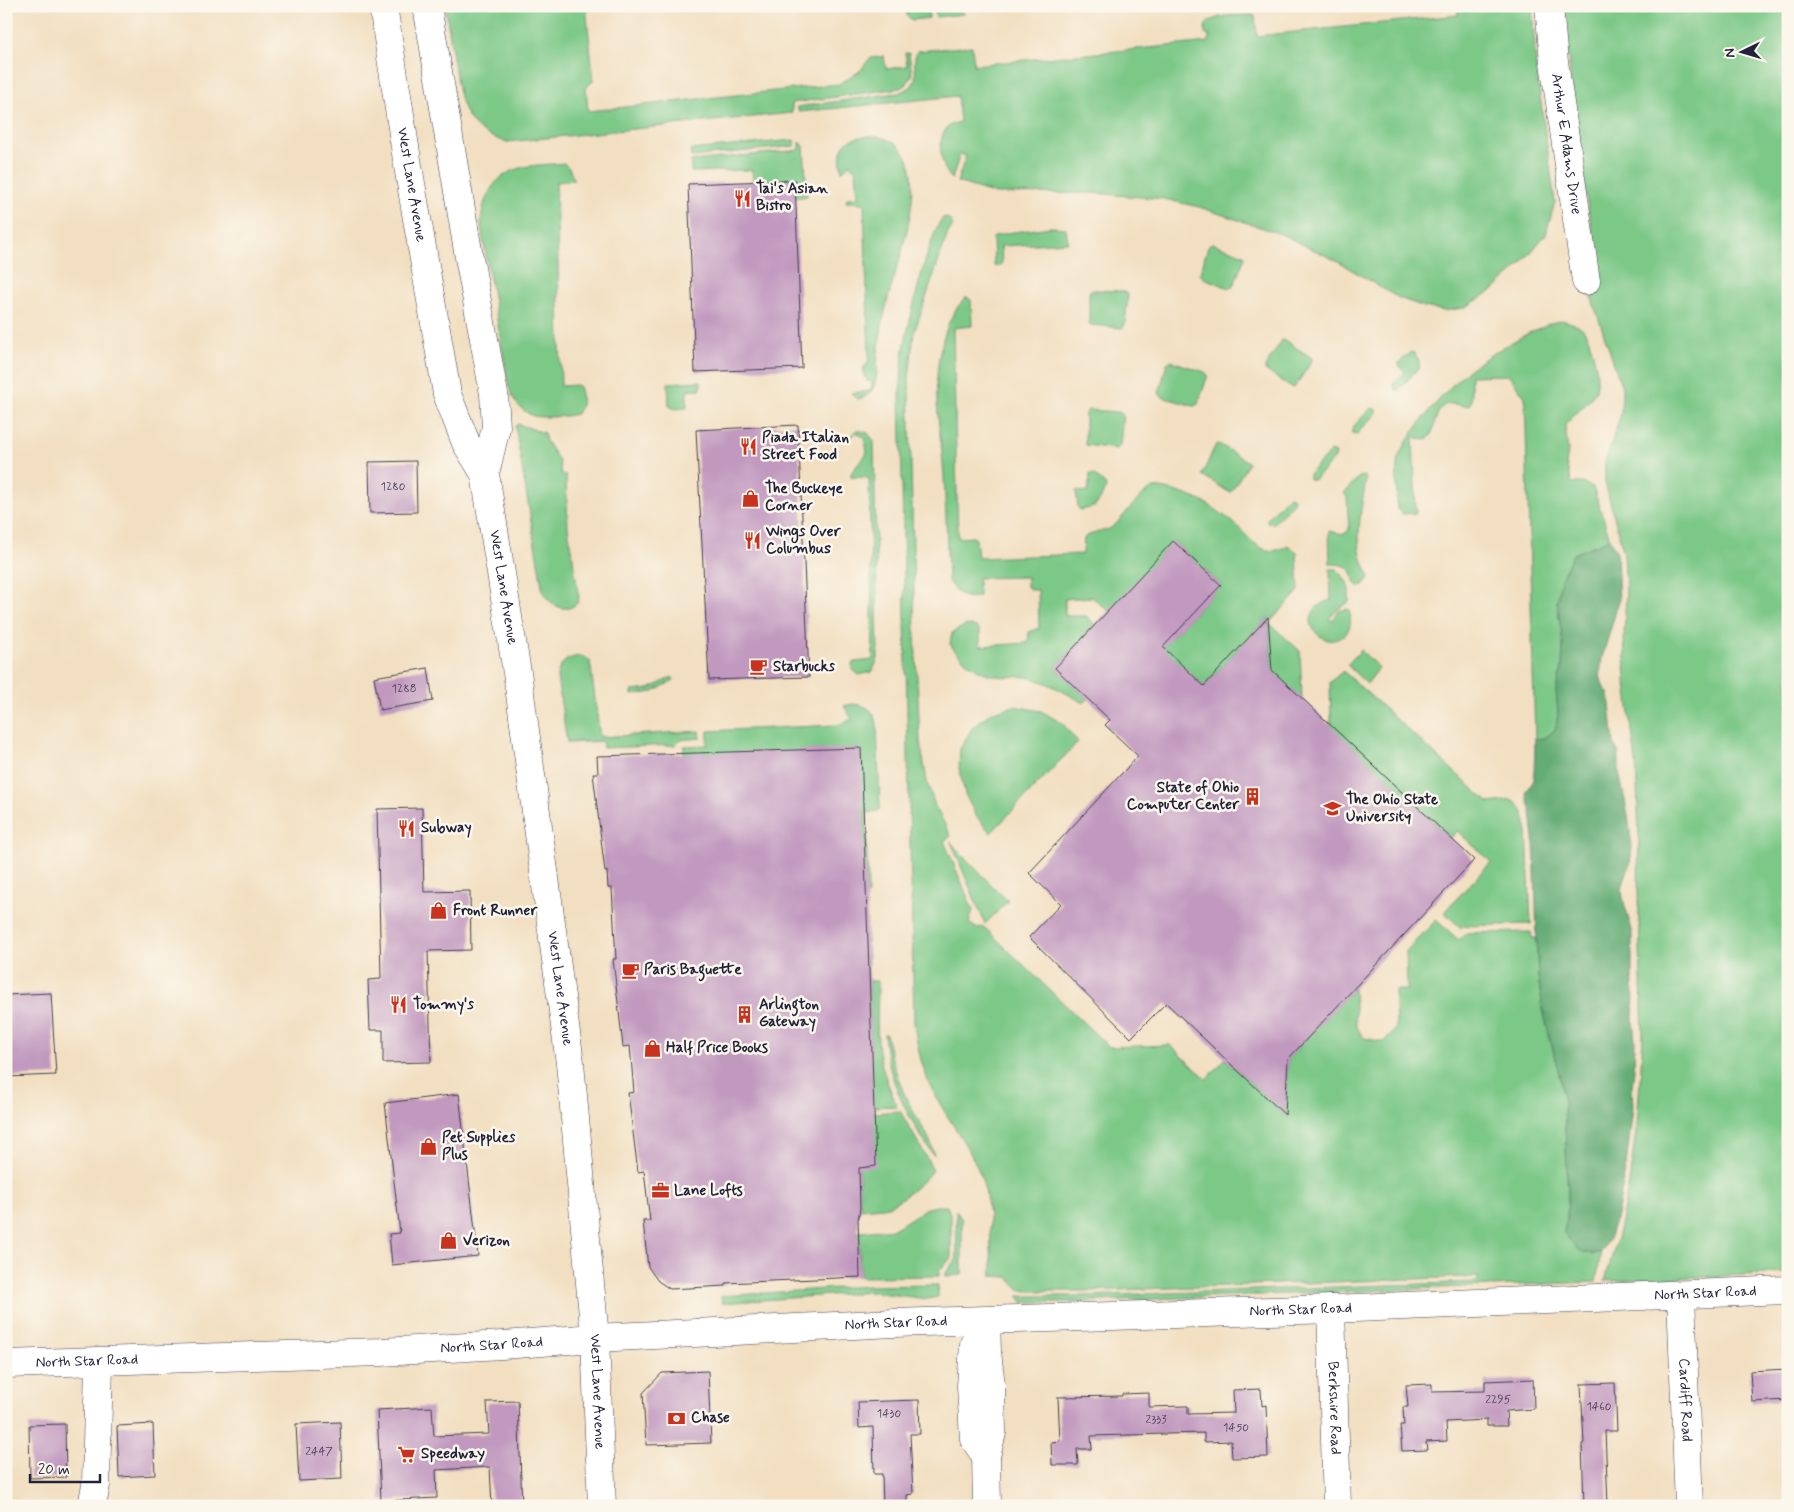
<svg xmlns="http://www.w3.org/2000/svg" width="1794" height="1512" viewBox="0 0 1794 1512" font-family="Mynerve,sans-serif">
  <style>
    .green { fill: #7bc887; stroke: #4e7561 }
    .forest { fill: #64ac74; stroke: #436758 }
    .building { fill: #c199bf }
    .lines { fill: none; stroke-linecap: round; stroke-linejoin: round }
    .minor-casing { stroke: #413e4f; stroke-width: 29 }
    .major-casing { stroke: #413e4f; stroke-width: 29 }
    .minor { stroke: #fff; stroke-width: 28 }
    .major { stroke: #fff; stroke-width: 28 }
    .labels { text-anchor: middle; dominant-baseline: central; stroke-width: 5; stroke-linejoin: round; paint-order: stroke }
    .number-label { font-size: 12px; fill: #4a405c }
    .street-label { font-size: 15px; fill: #22223b; stroke: #fbf7ec }
    .poi-label { font-size: 15px; font-weight: bold; fill: #22223b; stroke: #fbf7ec; text-anchor: start }
  </style>
  <rect width="100%" height="100%" fill="#fbf7ec"/>
  <filter id="ink" filterUnits="userSpaceOnUse"><feTurbulence type="fractalNoise" baseFrequency=".02" numOctaves="2"/><feDisplacementMap in="SourceGraphic" scale="10" xChannelSelector="R" yChannelSelector="G"/><feConvolveMatrix kernelMatrix="1 2 1 2 8 2 1 2 1" color-interpolation-filters="sRGB"/></filter>
  <filter id="wash" filterUnits="userSpaceOnUse"><feTurbulence type="fractalNoise" baseFrequency=".0096" numOctaves="4" result="noise"/><feDisplacementMap in="SourceGraphic" scale="20" xChannelSelector="R" yChannelSelector="G"/><feGaussianBlur stdDeviation="1.12" result="paint"/><feColorMatrix in="noise" values="0 0 0 0 0 0 0 0 0 0 0 0 0 0 0 0 0 1.4 0 .05"/><feComposite in="paint" operator="in"/></filter>
  <g filter="url(#wash)">
    <rect width="100%" height="100%" fill="#f2dfc1"/>
    <g class="green">
      <path d="M445,6L586,7L593,74V81L586,88L588,111L839,84L860,71L870,58L884,56L886,69L907,66L905,53H909L912,75L906,85L900,88L792,103V113L507,142C463,131 460,103 454,64C451,44 448,25 445,6Z"/>
      <polygon points="906,6 928,6 929,18 912,20 907,16"/>
      <polygon points="935,6 942,6 943,11 960,9 965,14 936,17"/>
      <path d="M1457,6H1532L1536,67L1555,202L1546,234L1522,263L1495,289L1464,308L1444,311L1424,307L1399,298L1335,260L1281,234L1199,207L1164,199L1093,193L996,194L957,182L966,156L960,154L952,179C941,168 936,142 946,129C949,125 955,123 960,122L957,96L799,112L797,107L898,93C927,84 909,69 917,51L972,46L974,65L1209,42V35L1205,34C1200,13 1238,16 1251,15L1255,16L1257,36L1458,15Z"/>
      <path d="M1564,6H1788V1273L1605,1281L1619,1231L1629,1183L1637,1124L1643,1037L1638,889L1639,835L1636,763L1626,683L1624,636L1626,593L1624,554L1605,483V462L1621,414L1622,388L1586,281L1602,276C1581,187 1571,97 1564,6Z"/>
      <path d="M870,136C949,139 896,262 887,303C883,319 880,335 878,352C877,362 878,376 874,386C871,394 865,398 857,399L851,393L869,391L872,386V381H867L863,369L868,362L869,359L864,203L846,202L847,198L858,197L856,171L849,164L842,172C837,146 844,137 870,136Z"/>
      <polygon points="794,140 795,146 691,157 690,150"/>
      <polygon points="800,142 804,146 807,196 796,198 795,180 753,182 752,170 691,172 691,161 800,150"/>
      <path d="M564,163L569,168L574,180L556,182L561,386L577,385L579,387C582,394 583,408 577,413C572,417 541,418 534,416C530,415 524,411 521,408C514,402 512,395 509,388L481,227C481,203 490,180 514,170C528,164 548,165 564,163Z"/>
      <path d="M944,217L949,219L953,225L948,233L914,333L909,379L915,633L920,741L927,781L935,806L951,836L944,841L973,910L969,923L976,928L984,927L1109,1047L1170,1045L1207,1079L1225,1059L1285,1114L1288,1059L1354,988L1356,1027L1364,1038L1384,1042L1396,1028L1395,990H1407L1406,951L1436,920L1459,940L1466,933L1531,932L1532,938H1536L1538,977L1544,1014L1560,1078L1564,1103L1568,1196L1567,1217L1564,1232L1592,1255L1601,1252L1596,1282L1074,1302H1023L1018,1296H1084L1478,1282V1277H1468L1089,1291H1026L1019,1289L1008,1277L992,1276C990,1241 992,1205 979,1171C968,1145 949,1121 935,1095C923,1074 917,1047 914,1023L900,395C901,380 902,364 904,349C907,329 931,225 944,217Z"/>
      <polygon points="1050,227 1066,228 1068,242 1001,246 1002,263 998,267 994,266 993,238 995,236 1007,233"/>
      <polygon points="1212,243 1244,255 1245,257 1233,287 1229,288 1201,277 1200,274 1208,246"/>
      <polygon points="1095,290 1123,291 1128,295 1125,325 1122,328 1090,325 1089,322 1089,293 1090,291"/>
      <path d="M967,297L971,300L972,326L953,328L958,538L973,537L976,539L978,558L1083,554L1084,538C1093,531 1106,533 1115,525C1125,515 1141,492 1154,488C1161,487 1170,490 1177,492C1190,496 1204,501 1215,509C1223,515 1233,521 1239,528C1254,543 1266,559 1288,545L1297,553L1299,591L1269,623L1300,651L1302,699L1272,670L1268,617L1204,686L1185,668L1166,688L1144,667L1221,585L1174,541L1109,611L1092,597L1065,599V616H1087L1095,625L1055,668L1088,699L1084,703C1067,694 1050,683 1031,678C1021,675 1008,678 997,676C978,674 960,658 950,644L952,633L966,625L977,627L980,631V646L1028,643L1029,632L1039,628L1038,590H1031L1027,587V577L978,578L979,596C964,601 956,593 948,581C947,547 946,512 944,477C941,426 929,388 944,336C949,321 954,308 967,297Z"/>
      <path d="M1562,320C1568,322 1578,324 1583,329C1592,340 1600,377 1596,390C1593,398 1572,418 1565,425L1568,450L1566,464L1572,483H1583L1593,487L1610,539L1573,554L1557,602L1563,644L1562,668L1556,690L1558,712L1556,729L1545,738L1535,739L1525,397L1509,375L1471,376V401L1469,405C1462,407 1455,403 1448,404C1433,407 1437,431 1428,439L1413,438L1416,513L1402,514L1397,509C1397,497 1395,465 1399,456C1408,434 1452,382 1471,368C1492,353 1538,325 1562,320Z"/>
      <polygon points="1282,340 1286,341 1312,358 1312,361 1294,388 1290,387 1265,370 1265,367"/>
      <polygon points="1410,352 1414,353 1419,360 1419,367 1399,390 1395,390 1393,384 1405,372 1398,364"/>
      <polygon points="1171,361 1205,372 1208,375 1198,404 1194,406 1162,397 1159,393 1167,363"/>
      <polygon points="701,381 701,389 687,390 687,408 675,409 669,406 668,383"/>
      <polygon points="1371,408 1376,409 1376,414 1357,434 1352,433 1352,428"/>
      <polygon points="1088,410 1119,412 1123,415 1120,445 1117,449 1085,445 1085,413"/>
      <path d="M518,424L544,433L546,441L559,461L561,475H566L568,528L579,597L578,602C567,616 549,604 543,592L515,426Z"/>
      <polygon points="856,430 867,432 874,441 878,659 872,672 859,675 853,670 852,664 855,662 873,660 869,478 851,477 851,473 867,453 865,438 856,432 849,440 850,436"/>
      <polygon points="1219,444 1248,462 1248,464 1231,492 1227,491 1202,475 1215,446"/>
      <polygon points="1331,451 1336,453 1335,458 1314,480 1309,479 1309,474"/>
      <polygon points="1090,474 1093,474 1105,484 1106,487 1100,500 1094,507 1080,510 1078,508 1076,491 1088,492"/>
      <path d="M1364,476L1366,480C1362,505 1355,535 1362,559C1364,565 1367,571 1370,577L1361,587C1345,583 1365,564 1330,564L1329,531L1344,534L1349,530L1347,497L1344,493L1359,477Z"/>
      <polygon points="1289,496 1294,498 1293,503 1273,524 1268,523 1267,519"/>
      <path d="M1330,569H1337C1342,573 1344,580 1349,585V602L1336,611L1329,619L1332,621L1339,611L1347,609L1350,610C1352,628 1349,639 1328,640C1303,631 1307,606 1331,600Z"/>
      <polygon points="1361,650 1379,668 1367,684 1347,665"/>
      <path d="M581,656L586,658L590,661L600,737L700,731L701,738L680,740L675,745L603,748L602,741L567,743L557,677C559,663 567,657 581,656Z"/>
      <path d="M1343,671L1489,803L1512,800C1524,806 1525,817 1527,829L1531,924L1463,926L1461,928L1444,912L1491,862L1457,831L1451,838L1331,727L1330,682Z"/>
      <polygon points="672,677 674,680 653,692 632,695 632,691 649,689"/>
      <path d="M852,704C866,705 875,710 877,725L880,808L878,811L866,813L868,894L866,895L684,754V746L707,745L708,731L837,725L852,719L844,706Z"/>
      <polygon points="1014,706 1041,711 1062,723 1078,742 991,833 976,816 965,794 959,769 960,749 972,728 990,713"/>
      <polygon points="951,842 960,853 1008,901 985,924"/>
      <path d="M869,981H878C878,1007 875,1036 881,1062C885,1078 891,1092 897,1106L873,1107Z"/>
      <path d="M884,1034H886C892,1061 899,1087 913,1111C921,1126 932,1139 934,1156C908,1117 888,1082 884,1034Z"/>
      <path d="M900,1111L933,1169C925,1181 898,1204 884,1207C876,1208 868,1208 860,1209L859,1168L874,1113Z"/>
      <polygon points="936,1206 947,1206 951,1216 951,1258 939,1271 939,1276 860,1277 859,1232 894,1229 927,1208"/>
      <polygon points="956,1210 962,1220 962,1275 945,1276 945,1274 957,1259"/>
      <polygon points="938,1285 938,1297 927,1299 872,1292 722,1303 721,1296 868,1286"/>
    </g>
    <path class="forest" d="M1610,539L1617,553L1619,601L1602,658L1600,675L1603,686L1609,694L1614,743L1619,754V772L1628,815L1632,847L1630,864L1622,888L1623,899L1632,930V976L1634,992L1633,1019L1635,1041L1634,1070L1632,1087L1633,1108L1626,1166L1617,1216L1610,1236L1601,1252C1582,1258 1574,1247 1564,1232L1567,1217L1568,1196L1564,1103L1560,1078L1544,1014L1538,977L1534,839L1531,812L1526,793L1534,780L1535,739L1545,738L1556,729L1558,712L1556,690L1562,668L1563,644L1557,602L1561,579L1573,554Z"/>
    <g id="blocks">
      <g class="building">
        <polygon points="795,180 802,368 695,372 688,184"/>
        <polygon points="798,425 809,677 709,680 696,430"/>
        <polygon points="416,461 417,512 370,513 369,462"/>
        <polygon points="1173,541 1221,585 1163,647 1204,686 1268,617 1272,670 1474,860 1288,1059 1285,1115 1166,1003 1131,1038 1029,937 1061,904 1029,873 1138,756 1105,725 1110,720 1055,668"/>
        <polygon points="428,668 433,701 380,710 374,677"/>
        <polygon points="861,748 876,1166 859,1168 860,1209 858,1219 860,1277 726,1283 726,1286 670,1289 658,1281 648,1267 643,1221 650,1221 644,1171 638,1172 628,1093 634,1092 630,1046 623,1047 613,959 616,959 612,888 608,888 607,871 605,872 593,773 598,773 597,756"/>
        <polygon points="422,808 424,892 470,891 471,950 428,951 431,1062 383,1063 383,1030 370,1030 368,980 381,979 377,809"/>
        <polygon points="51,993 56,1075 6,1077 6,995"/>
        <polygon points="459,1094 478,1256 392,1265 389,1234 400,1233 385,1103"/>
        <polygon points="1788,1369 1788,1400 1752,1402 1750,1371"/>
        <polygon points="708,1371 711,1443 646,1445 643,1393 662,1373"/>
        <polygon points="1533,1379 1534,1409 1506,1411 1507,1426 1487,1426 1487,1420 1446,1422 1447,1441 1426,1442 1427,1450 1402,1451 1400,1425 1404,1425 1403,1407 1408,1407 1406,1385 1432,1384 1432,1392 1485,1391 1485,1381"/>
        <polygon points="1615,1383 1617,1431 1605,1431 1608,1506 1584,1506 1582,1444 1584,1443 1581,1384"/>
        <polygon points="1261,1389 1262,1406 1266,1405 1268,1457 1232,1458 1231,1441 1204,1442 1204,1433 1091,1436 1092,1449 1077,1449 1078,1465 1052,1465 1051,1442 1060,1441 1058,1397 1122,1396 1122,1394 1149,1393 1149,1407 1188,1406 1188,1414 1234,1413 1233,1390"/>
        <polygon points="919,1400 920,1434 910,1434 913,1494 907,1495 907,1506 883,1506 882,1474 874,1474 873,1427 859,1428 858,1402"/>
        <polygon points="518,1401 522,1506 492,1506 490,1467 436,1470 437,1498 381,1501 377,1410 432,1407 434,1436 489,1434 487,1402"/>
        <polygon points="340,1422 342,1479 299,1481 296,1424"/>
        <polygon points="65,1424 66,1477 30,1478 29,1425"/>
        <polygon points="153,1424 155,1475 119,1477 117,1426"/>
      </g>
    </g>
  </g>
  <g filter="url(#ink)">
    <use href="#blocks" fill-opacity="0" stroke="#413e4f" stroke-width="1"/>
    <g class="lines">
      <defs>
        <g id="minor">
          <path id="s1" d="M1549,6L1554,62L1586,281"/>
          <path id="s2" d="M1681,1295L1689,1506"/>
          <path id="s3" d="M1331,1309L1337,1506"/>
          <polyline points="986,1321 987,1352 991,1385 992,1433 986,1456 987,1506"/>
          <polyline points="974,1344 971,1386 974,1439 986,1456"/>
          <path id="s4" d="M6,1364L381,1352L502,1345L595,1338L894,1323L1331,1309L1788,1290"/>
          <polyline points="92,1506 96,1485 99,1362"/>
        </g>
        <g id="major">
          <path id="s5" d="M383,6L408,166L447,394L466,443L485,474"/>
          <path id="s6" d="M427,6L469,257L494,394L496,427L485,474L518,679L570,1063L595,1338L602,1506"/>
        </g>
      </defs>
      <use href="#minor" class="minor-casing"/>
      <use href="#major" class="major-casing"/>
      <use href="#minor" class="minor"/>
      <use href="#major" class="major"/>
    </g>
  </g>
  <defs>
    <symbol id="restaurant-bare" viewBox="-9 -9 18 18"><path d="M-5-6h1v4h1v-4h1v4h1v-4h1v5L-1.5 .5V6h-2V.5L-5-1ZM5-6V6H3V1.5H1.5Q1.5-4 5-6Z" fill="#c8321e" stroke="#fbf7ec" stroke-width="2.5" paint-order="stroke"/></symbol>
    <symbol id="shop-bare" viewBox="-9 -9 18 18"><path d="M-5-2.5h2.3a2.7 3.5 0 0 1 5.4 0H5L5.5 6h-11ZM-1.5-2.5h3a1.5 2.3 0 0 0-3 0Z" fill="#c8321e" stroke="#fbf7ec" stroke-width="2.5" paint-order="stroke"/></symbol>
    <symbol id="cafe-bare" viewBox="-9 -9 18 18"><path d="M-5.5-4.5H6V0H3Q3 3.5 0 3.5H-2.5Q-5.5 3.5-5.5 0ZM3-3.2v2h1.7v-2ZM-6 4.5H4V6H-6Z" fill="#c8321e" stroke="#fbf7ec" stroke-width="2.5" paint-order="stroke"/></symbol>
    <symbol id="building-bare" viewBox="-9 -9 18 18"><path d="M-4-6H4V6H1V3H-1V6H-4ZM-2.5-4.3h1.7v1.8h-1.7ZM.8-4.3h1.7v1.8H.8ZM-2.5-1h1.7V.8h-1.7ZM.8-1h1.7V.8H.8Z" fill="#c8321e" stroke="#fbf7ec" stroke-width="2.5" paint-order="stroke"/></symbol>
    <symbol id="university-bare" viewBox="-9 -9 18 18"><path d="M0-5L7-2L0 1L-7-2ZM-4 1L0 2.5L4 1V4Q0 6-4 4Z" fill="#c8321e" stroke="#fbf7ec" stroke-width="2.5" paint-order="stroke"/></symbol>
    <symbol id="office-bare" viewBox="-9 -9 18 18"><path d="M-6-3h4V-5.5h4V-3h4V5H-6ZM-1-4.5V-3h2v-1.5ZM-6 0V1H6V0Z" fill="#c8321e" stroke="#fbf7ec" stroke-width="2.5" paint-order="stroke"/></symbol>
    <symbol id="bank-bare" viewBox="-9 -9 18 18"><path d="M-6-4H6V4H-6ZM0-2.3a2.3 2.3 0 1 0 0 4.6a2.3 2.3 0 1 0 0-4.6Z" fill="#c8321e" stroke="#fbf7ec" stroke-width="2.5" paint-order="stroke"/></symbol>
    <symbol id="supermarket-bare" viewBox="-9 -9 18 18"><path d="M-6-5.5h2.5l.6 2H6L4.5 2H-2.5L-4.4-4H-6ZM-1.5 3.2a1.3 1.3 0 1 0 .1 0ZM3 3.2a1.3 1.3 0 1 0 .1 0Z" fill="#c8321e" stroke="#fbf7ec" stroke-width="2.5" paint-order="stroke"/></symbol>
  </defs>
  <g fill-rule="evenodd">
    <use href="#restaurant-bare" x="730" y="186" width="25" height="25"/>
    <use href="#restaurant-bare" x="736" y="434" width="25" height="25"/>
    <use href="#shop-bare" x="738" y="486" width="25" height="25"/>
    <use href="#restaurant-bare" x="740" y="528" width="25" height="25"/>
    <use href="#cafe-bare" x="746" y="654" width="25" height="25"/>
    <use href="#building-bare" x="1240" y="784" width="25" height="25"/>
    <use href="#university-bare" x="1320" y="796" width="25" height="25"/>
    <use href="#restaurant-bare" x="394" y="816" width="25" height="25"/>
    <use href="#shop-bare" x="426" y="898" width="25" height="25"/>
    <use href="#cafe-bare" x="618" y="958" width="25" height="25"/>
    <use href="#restaurant-bare" x="386" y="992" width="25" height="25"/>
    <use href="#building-bare" x="732" y="1002" width="25" height="25"/>
    <use href="#shop-bare" x="640" y="1036" width="25" height="25"/>
    <use href="#shop-bare" x="416" y="1134" width="25" height="25"/>
    <use href="#office-bare" x="648" y="1178" width="25" height="25"/>
    <use href="#shop-bare" x="436" y="1228" width="25" height="25"/>
    <use href="#bank-bare" x="664" y="1406" width="25" height="25"/>
    <use href="#supermarket-bare" x="394" y="1442" width="25" height="25"/>
  </g>
  <g class="labels">
    <g class="number-label">
      <text x="393" y="487">1280</text>
      <text x="404" y="689">1288</text>
      <text x="1498" y="1400">2295</text>
      <text x="1599" y="1407">1460</text>
      <text x="889" y="1414">1430</text>
      <text x="1156" y="1420">2333</text>
      <text x="1236" y="1428">1450</text>
      <text x="319" y="1452">2447</text>
    </g>
    <g class="street-label">
      <text stroke="none"><textPath href="#s1" startOffset="139">Arthur E Adams Drive</textPath></text>
      <text stroke="none"><textPath href="#s5" startOffset="181">West Lane Avenue</textPath></text>
      <text stroke="none"><textPath href="#s6" startOffset="590">West Lane Avenue</textPath></text>
      <text stroke="none"><textPath href="#s6" startOffset="995">West Lane Avenue</textPath></text>
      <text stroke="none"><textPath href="#s4" startOffset="1701">North Star Road</textPath></text>
      <text stroke="none"><textPath href="#s4" startOffset="1296">North Star Road</textPath></text>
      <text stroke="none"><textPath href="#s4" startOffset="891">North Star Road</textPath></text>
      <text stroke="none"><textPath href="#s4" startOffset="486">North Star Road</textPath></text>
      <text stroke="none"><textPath href="#s4" startOffset="81">North Star Road</textPath></text>
      <text stroke="none"><textPath href="#s6" startOffset="1400">West Lane Avenue</textPath></text>
      <text stroke="none"><textPath href="#s2" startOffset="105">Cardiff Road</textPath></text>
      <text stroke="none"><textPath href="#s3" startOffset="99">Berkshire Road</textPath></text>
    </g>
    <g class="poi-label">
      <text x="756" y="189">Tai's Asian<tspan x="756" dy="17">Bistro</tspan></text>
      <text x="762" y="438">Piada Italian<tspan x="762" dy="17">Street Food</tspan></text>
      <text x="765" y="489">The Buckeye<tspan x="765" dy="17">Corner</tspan></text>
      <text x="766" y="532">Wings Over<tspan x="766" dy="17">Columbus</tspan></text>
      <text x="773" y="667">Starbucks</text>
      <text x="1239" y="788" text-anchor="end">State of Ohio<tspan x="1239" dy="17">Computer Center</tspan></text>
      <text x="1346" y="800">The Ohio State<tspan x="1346" dy="17">University</tspan></text>
      <text x="421" y="828">Subway</text>
      <text x="453" y="911">Front Runner</text>
      <text x="644" y="970">Paris Baguette</text>
      <text x="413" y="1005">Tommy's</text>
      <text x="759" y="1005">Arlington<tspan x="759" dy="17">Gateway</tspan></text>
      <text x="666" y="1048">Half Price Books</text>
      <text x="442" y="1138">Pet Supplies<tspan x="442" dy="17">Plus</tspan></text>
      <text x="674" y="1191">Lane Lofts</text>
      <text x="463" y="1241">Verizon</text>
      <text x="691" y="1418">Chase</text>
      <text x="421" y="1454">Speedway</text>
    </g>
  </g>
  <rect width="1794" height="1512" fill="none" stroke="#fbf7ec" stroke-width="25"/>
  <g transform="translate(1742 52) rotate(265)" stroke="#fbf7ec" stroke-width="4" paint-order="stroke">
  <path d="M0-4L9 19L0 12L-9 19Z" fill="#22223b"/>
  <text y="-8" font-size="14" font-weight="bold" text-anchor="middle" fill="#22223b">N</text>
  </g>
  <path d="M30 1474v8h70v-8" fill="none" stroke="#22223b" stroke-width="2.5"/>
  <text x="38" y="1474" font-size="15" fill="#22223b" stroke="#fbf7ec" stroke-width="4" paint-order="stroke">20 m</text>
</svg>
